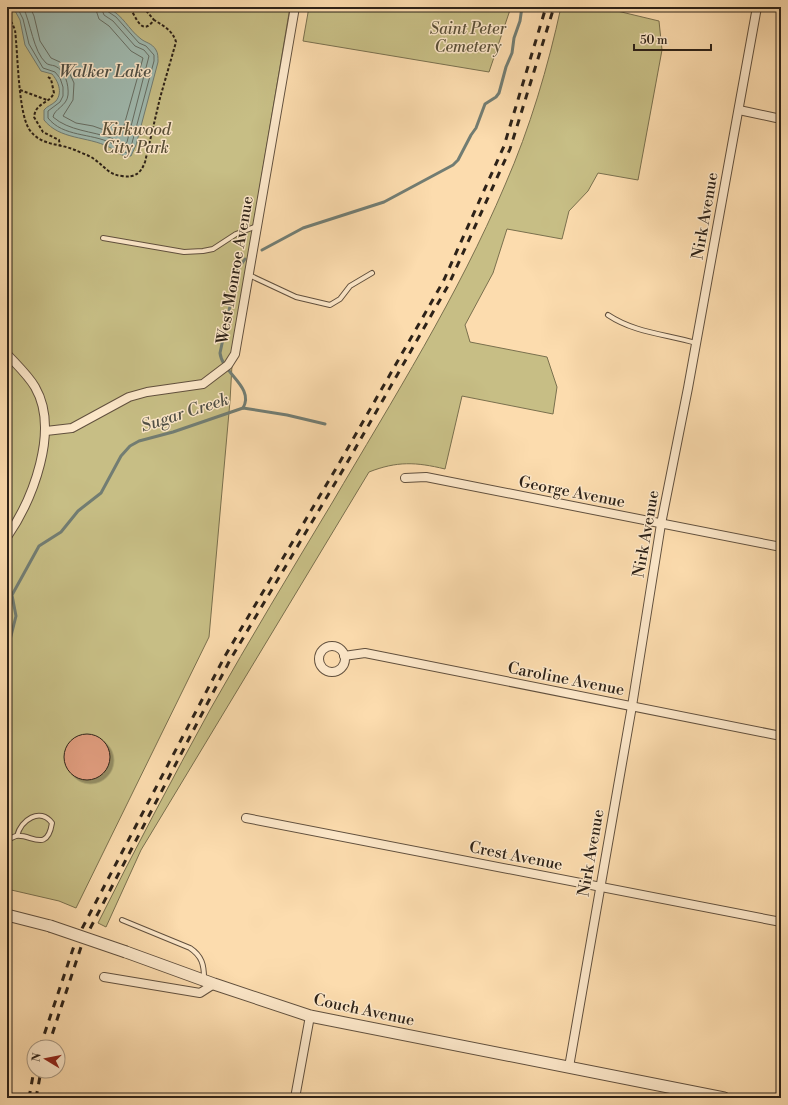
<svg xmlns="http://www.w3.org/2000/svg" width="788" height="1105" viewBox="0 0 788 1105" font-family="'Libre Bodoni',serif">
  <style>
    .green { fill: #c7be85; stroke: #7a704e }
    .water { fill: #a0bab0; stroke: #727d73 }
    .lines { fill: none; stroke-linecap: round; stroke-linejoin: round }
    .shore { stroke: #666e64; stroke-width: 1 }
    .stream { stroke: #727d73; stroke-width: 3 }
    .building { fill: #e19d7f; stroke: #2d2218; filter: url(#shadow) }
    .service-casing { stroke: #61503e; stroke-width: 6 }
    .minor-casing { stroke: #61503e; stroke-width: 10 }
    .tertiary-casing { stroke: #61503e; stroke-width: 13 }
    .path { stroke: #2d2218; stroke-width: 2; stroke-dasharray: 3 2; stroke-linecap: butt }
    .service { stroke: #fde8ca; stroke-width: 4 }
    .minor { stroke: #fde8ca; stroke-width: 8 }
    .tertiary { stroke: #fde8ca; stroke-width: 11 }
    .rail { stroke: #2d2218; stroke-width: 3; stroke-dasharray: 7 7; stroke-linecap: butt }
    .tertiary-bridge-casing { stroke: #61503e; stroke-width: 13; stroke-linecap: butt }
    .tertiary-bridge { stroke: #fde8ca; stroke-width: 11 }
    .labels { text-anchor: middle; dominant-baseline: central; stroke-width: 3; stroke-linejoin: round; paint-order: stroke }
    .park-label { font-size: 16px; font-style: italic; fill: #5b5139; stroke: #fde8ca }
    .street-label { font-size: 16px; fill: #2d2218; stroke: #fde8ca }
    .water-label { font-size: 17px; font-style: italic; fill: #505046; stroke: #fde8ca }
  </style>
  <defs>
    <filter id="shadow"><feDropShadow dx="3.5" dy="3.5" stdDeviation="0" flood-color="#0004"/></filter>
  </defs>
  <rect width="100%" height="100%" fill="#fcdcae"/>
  <filter id="stains"><feTurbulence type="fractalNoise" baseFrequency=".005" numOctaves="4"/><feColorMatrix values="0 0 0 0 .2 0 0 0 0 .09 0 0 0 0 .02 0 0 0 .5 -.17"/></filter>
  <radialGradient id="worn" r=".72"><stop offset=".6" stop-color="#630" stop-opacity="0"/><stop offset="1" stop-color="#630" stop-opacity=".3"/></radialGradient>
  <g class="green">
    <polygon points="7,7 290,7 233,347 230,401 209,637 76,908 59,901 7,889"/>
    <polygon points="309,7 511,7 489,72 303,41"/>
    <path d="M561,7H610L613,10L659,21L662,50L638,180L598,173L588,191L569,211L562,239L507,229L493,273L465,325L470,342L547,357L557,387L553,414L462,396L445,469C416,462 397,461 369,472L141,850L106,927L98,923C134,851 172,779 211,708C250,639 291,571 332,503C393,399 458,296 505,185C530,128 548,67 561,7Z"/>
  </g>
  <path class="water" d="M13,7H107C125,17 127,28 141,39C146,43 152,43 156,50C158,53 158,57 158,62L136,145L131,156C120,157 117,151 109,147C87,136 60,140 44,120V110C47,106 52,105 56,101C63,92 58,81 52,74L41,71L25,45L20,20Z"/>
  <g class="lines">
    <g class="shore">
      <path d="M17,7L23,19L29,44L43,68L55,72L60,78L63,87V96L60,102L48,111V118C63,137 91,133 111,143C117,146 120,151 127,153L132,143L154,61V55L146,46L139,43L116,17L107,11L106,7"/>
      <path d="M23,7C31,23 33,51 46,63C48,65 52,65 55,66C65,70 69,85 68,95C67,106 54,109 53,117C69,131 92,131 111,138C116,140 119,145 124,146L127,142L149,56L144,50L135,46L113,21L104,15L101,7"/>
      <polyline points="30,7 34,16 40,41 51,58 60,62 68,70 74,83 73,100 63,116 76,123 93,126 121,136 143,58 131,51 109,26 99,19 95,7"/>
    </g>
    <g class="stream">
      <polyline points="262,250 303,228 384,202 453,165 458,160 471,135 476,128 485,104 496,97 499,93 506,67 512,53 514,38 520,21 522,7"/>
      <path d="M243,408C255,387 222,373 220,353L238,269L245,259"/>
      <polyline points="7,652 16,616 12,595 39,546 61,532 78,511 101,493 121,456 130,446 139,441 173,432 243,408 287,415 325,424"/>
    </g>
  </g>
  <circle class="building" cx="87" cy="757" r="23"/>
  <g class="lines">
    <defs>
      <g id="service">
        <polyline points="103,238 184,252 203,251 213,249 236,234 257,226"/>
        <polyline points="249,275 296,297 330,305 340,299 350,286 372,273"/>
        <path d="M608,315C635,333 666,334 696,343"/>
        <path d="M7,840C10,839 13,837 16,836C30,833 47,854 52,823C40,807 21,820 17,836"/>
        <path d="M122,920L190,948C202,956 204,965 204,978"/>
      </g>
      <g id="minor">
        <polyline points="739,110 781,119"/>
        <path d="M7,354C16,364 28,375 35,387C60,430 33,499 7,537"/>
        <polyline points="46,431 72,428 129,397 147,392 203,384 228,365 235,354 295,7"/>
        <polyline points="405,478 426,477 781,547"/>
        <circle cx="332" cy="659" r="13"/>
        <polyline points="344,656 365,653 781,736"/>
        <polyline points="246,818 781,922"/>
        <polyline points="104,977 200,993 214,984"/>
        <polyline points="569,1067 632,706 661,524 688,388 757,7"/>
        <polyline points="295,1098 310,1016"/>
      </g>
      <g id="tertiary">
        <polyline points="7,915 50,926"/>
        <polyline points="126,952 214,984 310,1016 724,1098"/>
      </g>
    </defs>
    <use href="#service" class="service-casing"/>
    <use href="#minor" class="minor-casing"/>
    <use href="#tertiary" class="tertiary-casing"/>
    <g class="path">
      <polyline points="143,7 154,20"/>
      <path d="M7,18L12,23L15,30C18,54 18,111 29,129C40,146 59,143 75,150C81,153 89,155 94,159C104,166 109,175 122,176C135,178 141,173 145,162L160,98L176,42C173,31 164,26 154,20C141,38 136,15 129,7"/>
      <path d="M48,77L51,79L54,93C49,104 36,102 34,117L43,132L59,140L60,146"/>
      <polyline points="20,90 47,100"/>
    </g>
    <use href="#service" class="service"/>
    <use href="#minor" class="minor"/>
    <use href="#tertiary" class="tertiary"/>
    <g class="rail">
      <polyline points="40,1047 76,940 225,656 341,460 443,282 504,146 546,7"/>
      <polyline points="48,1047 82,944 230,660 347,463 449,284 510,149 554,7"/>
      <polyline points="29,1098 34,1070"/>
      <polyline points="36,1098 41,1071"/>
    </g>
    <defs>
      <polyline id="tertiary-bridge" points="50,926 126,952"/>
    </defs>
    <use href="#tertiary-bridge" class="tertiary-bridge-casing"/>
    <use href="#tertiary-bridge" class="tertiary-bridge"/>
  </g>
  <g class="labels">
    <g class="park-label">
      <text x="468" y="29">Saint Peter<tspan x="468" dy="18">Cemetery</tspan></text>
      <text x="136" y="130">Kirkwood<tspan x="136" dy="18">City Park</tspan></text>
    </g>
    <g class="street-label">
      <text transform="translate(705 216) rotate(-80)">Nirk Avenue</text>
      <text transform="translate(235 270) rotate(-80)">West Monroe Avenue</text>
      <text transform="translate(572 492) rotate(11)">George Avenue</text>
      <text transform="translate(646 534) rotate(-80)">Nirk Avenue</text>
      <text transform="translate(566 679) rotate(11)">Caroline Avenue</text>
      <text transform="translate(591 853) rotate(-80)">Nirk Avenue</text>
      <text transform="translate(516 856) rotate(11)">Crest Avenue</text>
      <text transform="translate(364 1010) rotate(12)">Couch Avenue</text>
    </g>
    <g class="water-label">
      <text x="105" y="72">Walker Lake</text>
      <text transform="translate(185 413) rotate(-18)">Sugar Creek</text>
    </g>
  </g>
  <rect width="788" height="1105" fill="none" stroke="#fcdcae" stroke-width="24"/>
  <rect x="8" y="8" width="772" height="1089" fill="none" stroke="#2d2218" stroke-width="2"/>
  <rect x="12" y="12" width="764" height="1081" fill="none" stroke="#2d2218"/>
  <g transform="translate(46 1059) rotate(280)"><circle r="19" fill="#fde8ca" stroke="#aa9983"/>
  <path d="M0-3L7 15L0 10L-7 15Z" fill="#8f2418"/>
  <text y="-6" font-size="11" font-weight="bold" text-anchor="middle" fill="#2d2218">N</text>
  </g>
  <path d="M634 44v6h77v-6" fill="none" stroke="#2d2218" stroke-width="2"/>
  <text x="640" y="44" font-size="12" fill="#2d2218" stroke="#fde8ca" stroke-width="3" paint-order="stroke">50 m</text>
  <rect width="100%" height="100%" filter="url(#stains)"/>
  <rect width="100%" height="100%" fill="url(#worn)"/>
</svg>
